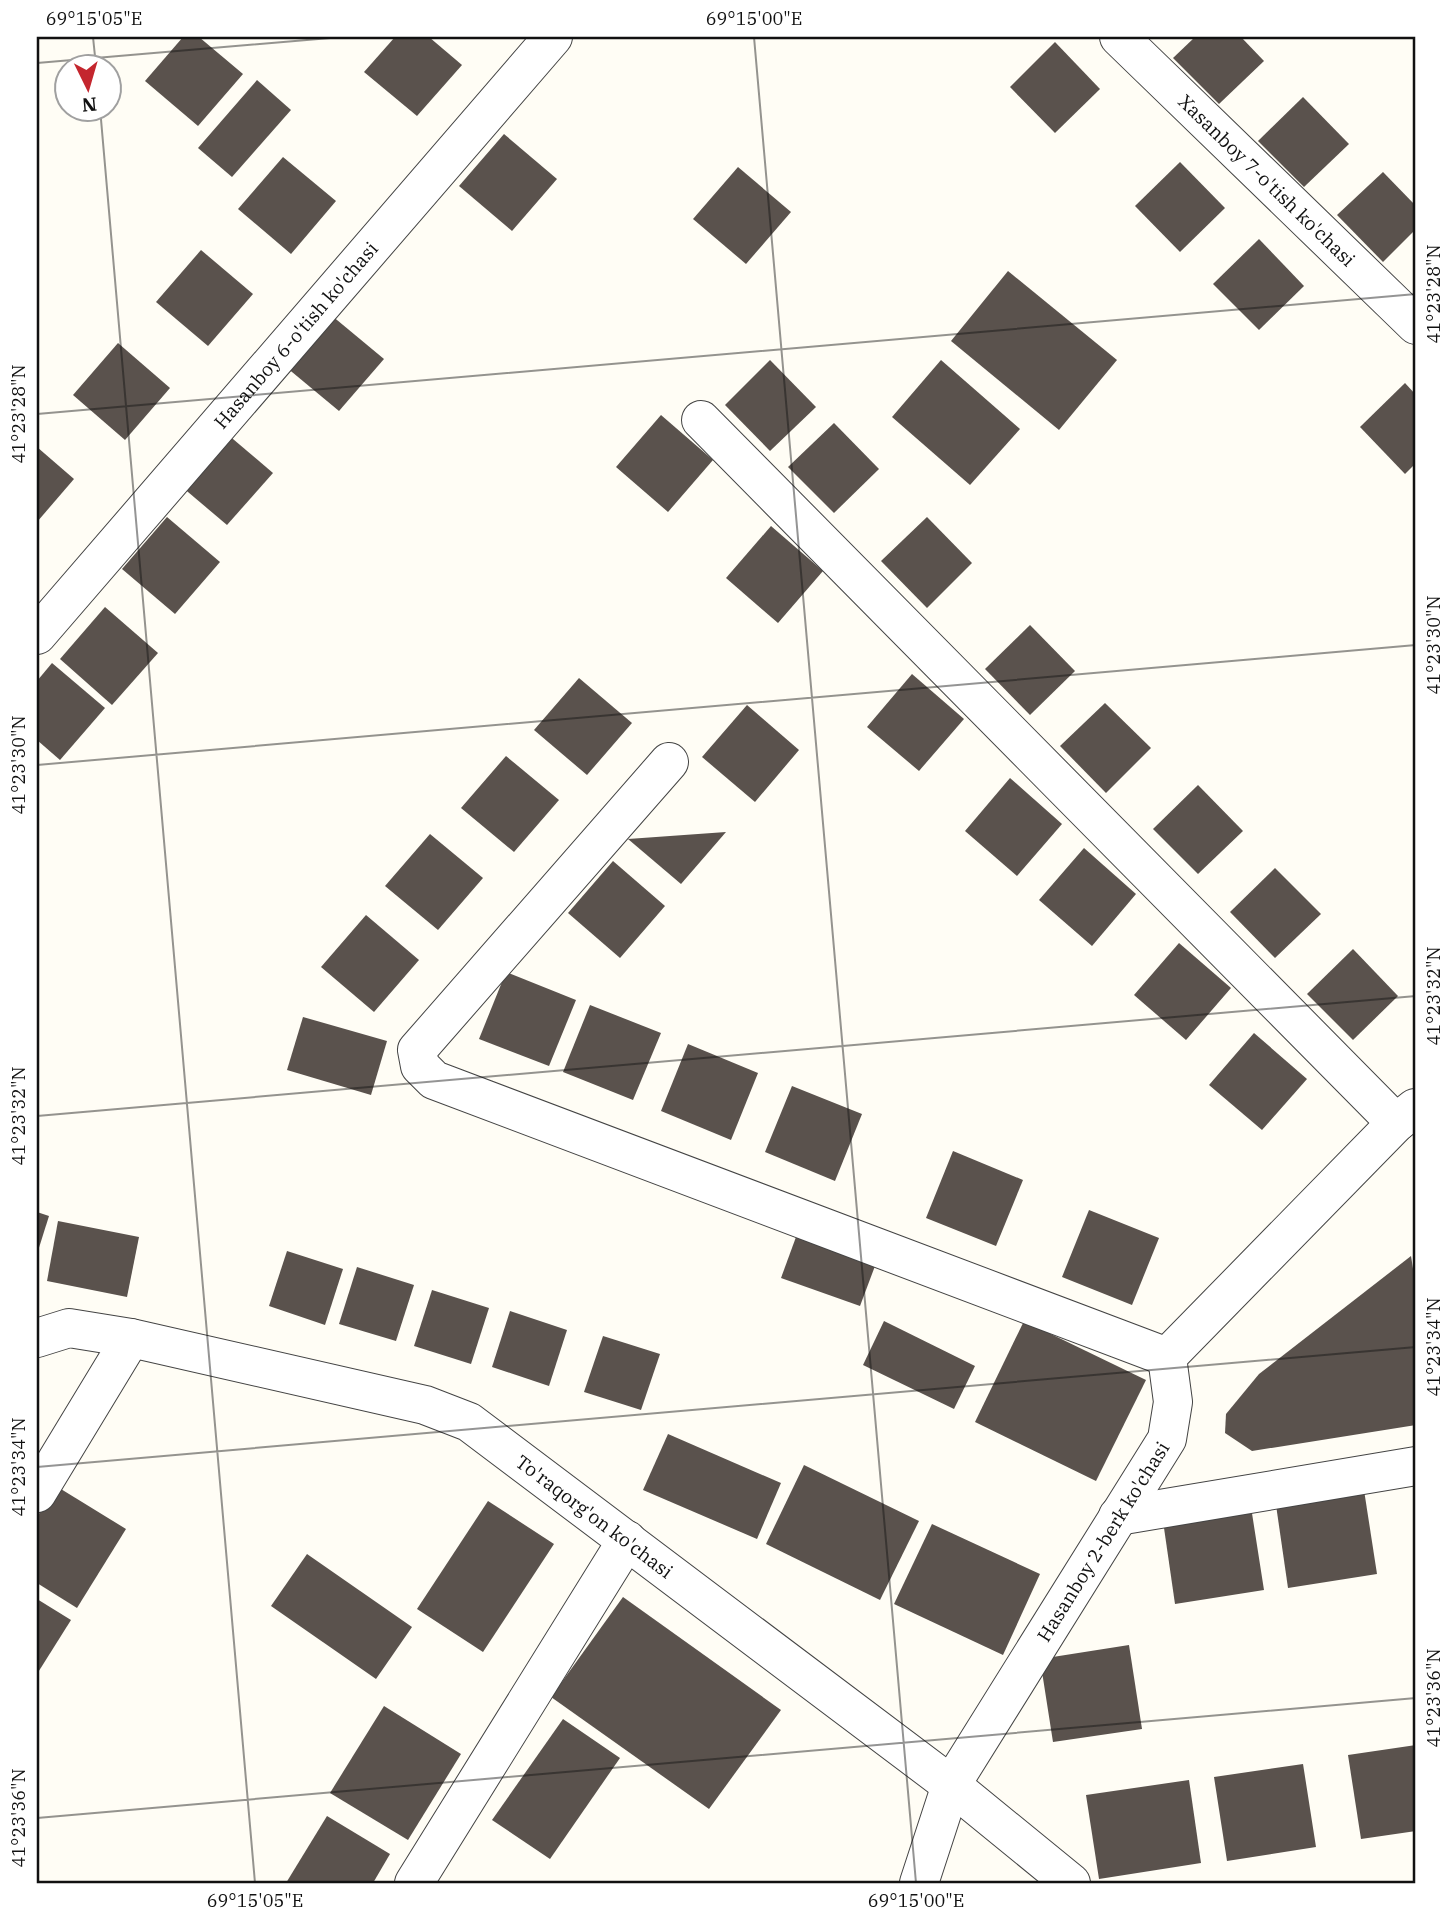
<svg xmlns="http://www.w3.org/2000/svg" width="1453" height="1920" viewBox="0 0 1453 1920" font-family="'IBM Plex Serif',serif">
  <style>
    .building { fill: #5a524d }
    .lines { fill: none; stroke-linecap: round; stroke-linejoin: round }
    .minor-casing { stroke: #444; stroke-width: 40 }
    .minor { stroke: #fff; stroke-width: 38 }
    .ticks { fill: none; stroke: #111; stroke-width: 2; stroke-opacity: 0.45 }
    .labels { text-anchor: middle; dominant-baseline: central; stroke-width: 7; stroke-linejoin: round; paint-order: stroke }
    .street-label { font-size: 19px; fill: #111; stroke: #fff }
    .neatline { fill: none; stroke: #111; stroke-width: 2.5 }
    .ticks-label { font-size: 18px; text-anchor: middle; fill: #111 }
  </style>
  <rect width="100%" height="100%" fill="#fffdf5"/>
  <g class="building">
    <polygon points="183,37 199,37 243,74 198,126 145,81"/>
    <polygon points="395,37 429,37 462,65 417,116 364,72"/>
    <polygon points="1195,37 1241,37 1264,61 1219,104 1173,58"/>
    <polygon points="1055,42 1100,89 1055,133 1010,87"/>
    <polygon points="257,80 291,110 232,177 198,148"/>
    <polygon points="1303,97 1349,144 1304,187 1258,141"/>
    <polygon points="504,134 557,179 512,231 459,186"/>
    <polygon points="283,157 336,201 291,254 238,209"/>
    <polygon points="1180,162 1225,208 1180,252 1135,206"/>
    <polygon points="738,167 791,212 746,264 693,219"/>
    <polygon points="1383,172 1416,206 1416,229 1383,262 1337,215"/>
    <polygon points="1259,239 1304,286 1259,330 1213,284"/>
    <polygon points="201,250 253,294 208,346 156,302"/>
    <polygon points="1008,271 1117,360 1059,430 951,341"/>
    <polygon points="331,315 384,359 339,411 286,367"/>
    <polygon points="118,343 170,388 125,440 73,395"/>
    <polygon points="770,360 816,407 770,451 725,405"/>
    <polygon points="941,360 1020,429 970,485 892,417"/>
    <polygon points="1405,383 1416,395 1416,463 1405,474 1360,427"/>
    <polygon points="661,415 713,460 668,512 616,467"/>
    <polygon points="834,423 879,469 834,513 788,467"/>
    <polygon points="220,428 273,473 227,525 175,481"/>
    <polygon points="37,447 74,479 37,522"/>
    <polygon points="167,517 220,562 175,614 122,569"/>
    <polygon points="927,517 972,563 927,608 881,561"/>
    <polygon points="771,526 823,571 778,623 726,578"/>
    <polygon points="105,607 158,653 112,705 60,659"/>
    <polygon points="1030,625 1075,671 1030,715 985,669"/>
    <polygon points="52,663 105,708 60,760 37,740 37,681"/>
    <polygon points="912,674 964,719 919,771 867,727"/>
    <polygon points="579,678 632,723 587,775 534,730"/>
    <polygon points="1105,703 1151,748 1106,793 1060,746"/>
    <polygon points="747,705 799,750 755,802 702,757"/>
    <polygon points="506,756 559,800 514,852 461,808"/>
    <polygon points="1010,778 1062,824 1017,876 965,831"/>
    <polygon points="1198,785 1243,831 1198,874 1153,829"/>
    <polygon points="726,832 681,884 628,839"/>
    <polygon points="430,834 483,878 438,930 385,886"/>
    <polygon points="1084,848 1136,894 1092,946 1039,900"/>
    <polygon points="613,861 665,906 620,958 568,913"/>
    <polygon points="1275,868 1321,914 1275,958 1230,912"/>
    <polygon points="366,915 419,960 374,1012 321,967"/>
    <polygon points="1179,943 1231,988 1186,1040 1134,995"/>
    <polygon points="1353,949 1398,996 1353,1040 1307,994"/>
    <polygon points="506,972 576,1000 549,1066 479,1039"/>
    <polygon points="590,1005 661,1033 633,1100 563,1072"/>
    <polygon points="303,1017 387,1041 371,1095 287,1070"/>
    <polygon points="1254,1033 1307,1079 1262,1130 1209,1085"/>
    <polygon points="688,1044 758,1073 731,1140 661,1111"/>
    <polygon points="792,1086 862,1114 835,1181 765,1152"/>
    <polygon points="953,1151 1023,1180 996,1246 926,1218"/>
    <polygon points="1089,1210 1159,1238 1132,1305 1062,1277"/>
    <polygon points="37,1212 49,1216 37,1254"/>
    <polygon points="58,1221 139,1237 127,1297 47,1281"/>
    <polygon points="796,1237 875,1266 860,1306 781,1278"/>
    <polygon points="287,1251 343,1269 325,1325 269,1306"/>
    <polygon points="1411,1256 1416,1288 1416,1425 1252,1451 1225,1433 1226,1414 1259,1374"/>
    <polygon points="357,1267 414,1285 396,1341 339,1324"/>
    <polygon points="432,1290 489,1308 471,1364 414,1346"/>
    <polygon points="510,1311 567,1330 549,1386 492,1367"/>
    <polygon points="884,1321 975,1366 954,1409 863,1365"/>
    <polygon points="1024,1321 1146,1380 1096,1481 975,1422"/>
    <polygon points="603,1336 660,1354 641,1410 584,1392"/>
    <polygon points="668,1434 781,1483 757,1539 643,1490"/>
    <polygon points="804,1465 919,1521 880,1600 766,1544"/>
    <polygon points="56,1486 126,1529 77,1608 37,1583 37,1517"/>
    <polygon points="1364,1490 1377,1574 1288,1588 1276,1505"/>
    <polygon points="488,1501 554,1544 483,1652 417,1609"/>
    <polygon points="1251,1507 1264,1590 1175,1604 1163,1521"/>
    <polygon points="932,1524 1040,1574 1003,1655 894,1604"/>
    <polygon points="307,1554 412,1627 376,1679 271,1606"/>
    <polygon points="623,1597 781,1710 709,1809 551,1697"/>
    <polygon points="37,1599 71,1620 37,1674"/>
    <polygon points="1129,1645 1142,1729 1053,1742 1040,1659"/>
    <polygon points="384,1706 461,1754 408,1840 330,1793"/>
    <polygon points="563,1719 620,1758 550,1859 492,1820"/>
    <polygon points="1416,1745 1416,1831 1361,1839 1348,1755"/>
    <polygon points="1303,1764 1316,1847 1227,1861 1214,1777"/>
    <polygon points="1189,1780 1201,1863 1099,1879 1086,1795"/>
    <polygon points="327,1816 390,1854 373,1883 286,1883"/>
  </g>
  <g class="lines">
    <defs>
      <g id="minor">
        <path id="s1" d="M1119,37L1416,325"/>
        <polyline points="701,420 1396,1123"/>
        <path id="s2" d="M37,635L553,37"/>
        <polyline points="669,762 417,1050 420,1066 434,1080 1167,1357"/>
        <path id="s3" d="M37,1338L69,1328L131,1338L425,1405L469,1422L951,1785L1071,1883"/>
        <polyline points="37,1493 131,1338"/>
        <polyline points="1118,1516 1416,1466"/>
        <polyline points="414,1883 627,1540"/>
        <path id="s4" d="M919,1883L951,1785L1167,1439L1173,1402L1167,1357L1396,1123L1415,1108"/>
      </g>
    </defs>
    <use href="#minor" class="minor-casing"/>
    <use href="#minor" class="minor"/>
  </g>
  <path class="ticks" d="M93,37L96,66M754,37L916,1883M1415,37L1416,52M37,63L342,37M100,108L255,1883M37,414L1416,294M37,765L1416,645M37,1116L1416,996M37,1467L1416,1347M37,1818L1416,1698"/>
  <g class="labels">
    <g class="street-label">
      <text stroke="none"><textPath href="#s1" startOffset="206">Xasanboy 7-o'tish ko'chasi</textPath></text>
      <text stroke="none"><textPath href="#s2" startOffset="396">Hasanboy 6-o'tish ko'chasi</textPath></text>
      <text stroke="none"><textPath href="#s3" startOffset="602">To'raqorg'on ko'chasi</textPath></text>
      <text stroke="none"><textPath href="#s4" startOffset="390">Hasanboy 2-berk ko'chasi</textPath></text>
    </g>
  </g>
  <rect width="1453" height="1920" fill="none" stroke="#ffffff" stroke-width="77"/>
  <g transform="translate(88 88) rotate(175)"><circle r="33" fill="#ffffff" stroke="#a0a0a0" stroke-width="2"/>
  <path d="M0-5L12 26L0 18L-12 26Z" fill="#c4262e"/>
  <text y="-10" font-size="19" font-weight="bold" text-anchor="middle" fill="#111111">N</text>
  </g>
  <rect x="38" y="38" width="1376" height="1844" class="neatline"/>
  <g class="ticks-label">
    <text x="94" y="25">69°15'05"E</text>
    <text x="754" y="25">69°15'00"E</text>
    <text transform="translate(1434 294) rotate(-90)" y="6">41°23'28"N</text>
    <text transform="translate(19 414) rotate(-90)" y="6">41°23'28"N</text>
    <text transform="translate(1434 645) rotate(-90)" y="6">41°23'30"N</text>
    <text transform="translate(19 765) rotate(-90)" y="6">41°23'30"N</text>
    <text transform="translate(1434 996) rotate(-90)" y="6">41°23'32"N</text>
    <text transform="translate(19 1116) rotate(-90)" y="6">41°23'32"N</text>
    <text transform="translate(1434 1347) rotate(-90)" y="6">41°23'34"N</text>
    <text transform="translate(19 1467) rotate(-90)" y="6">41°23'34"N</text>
    <text transform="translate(1434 1698) rotate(-90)" y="6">41°23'36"N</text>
    <text transform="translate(19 1818) rotate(-90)" y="6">41°23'36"N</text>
    <text x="255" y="1907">69°15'05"E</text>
    <text x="916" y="1907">69°15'00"E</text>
  </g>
</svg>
